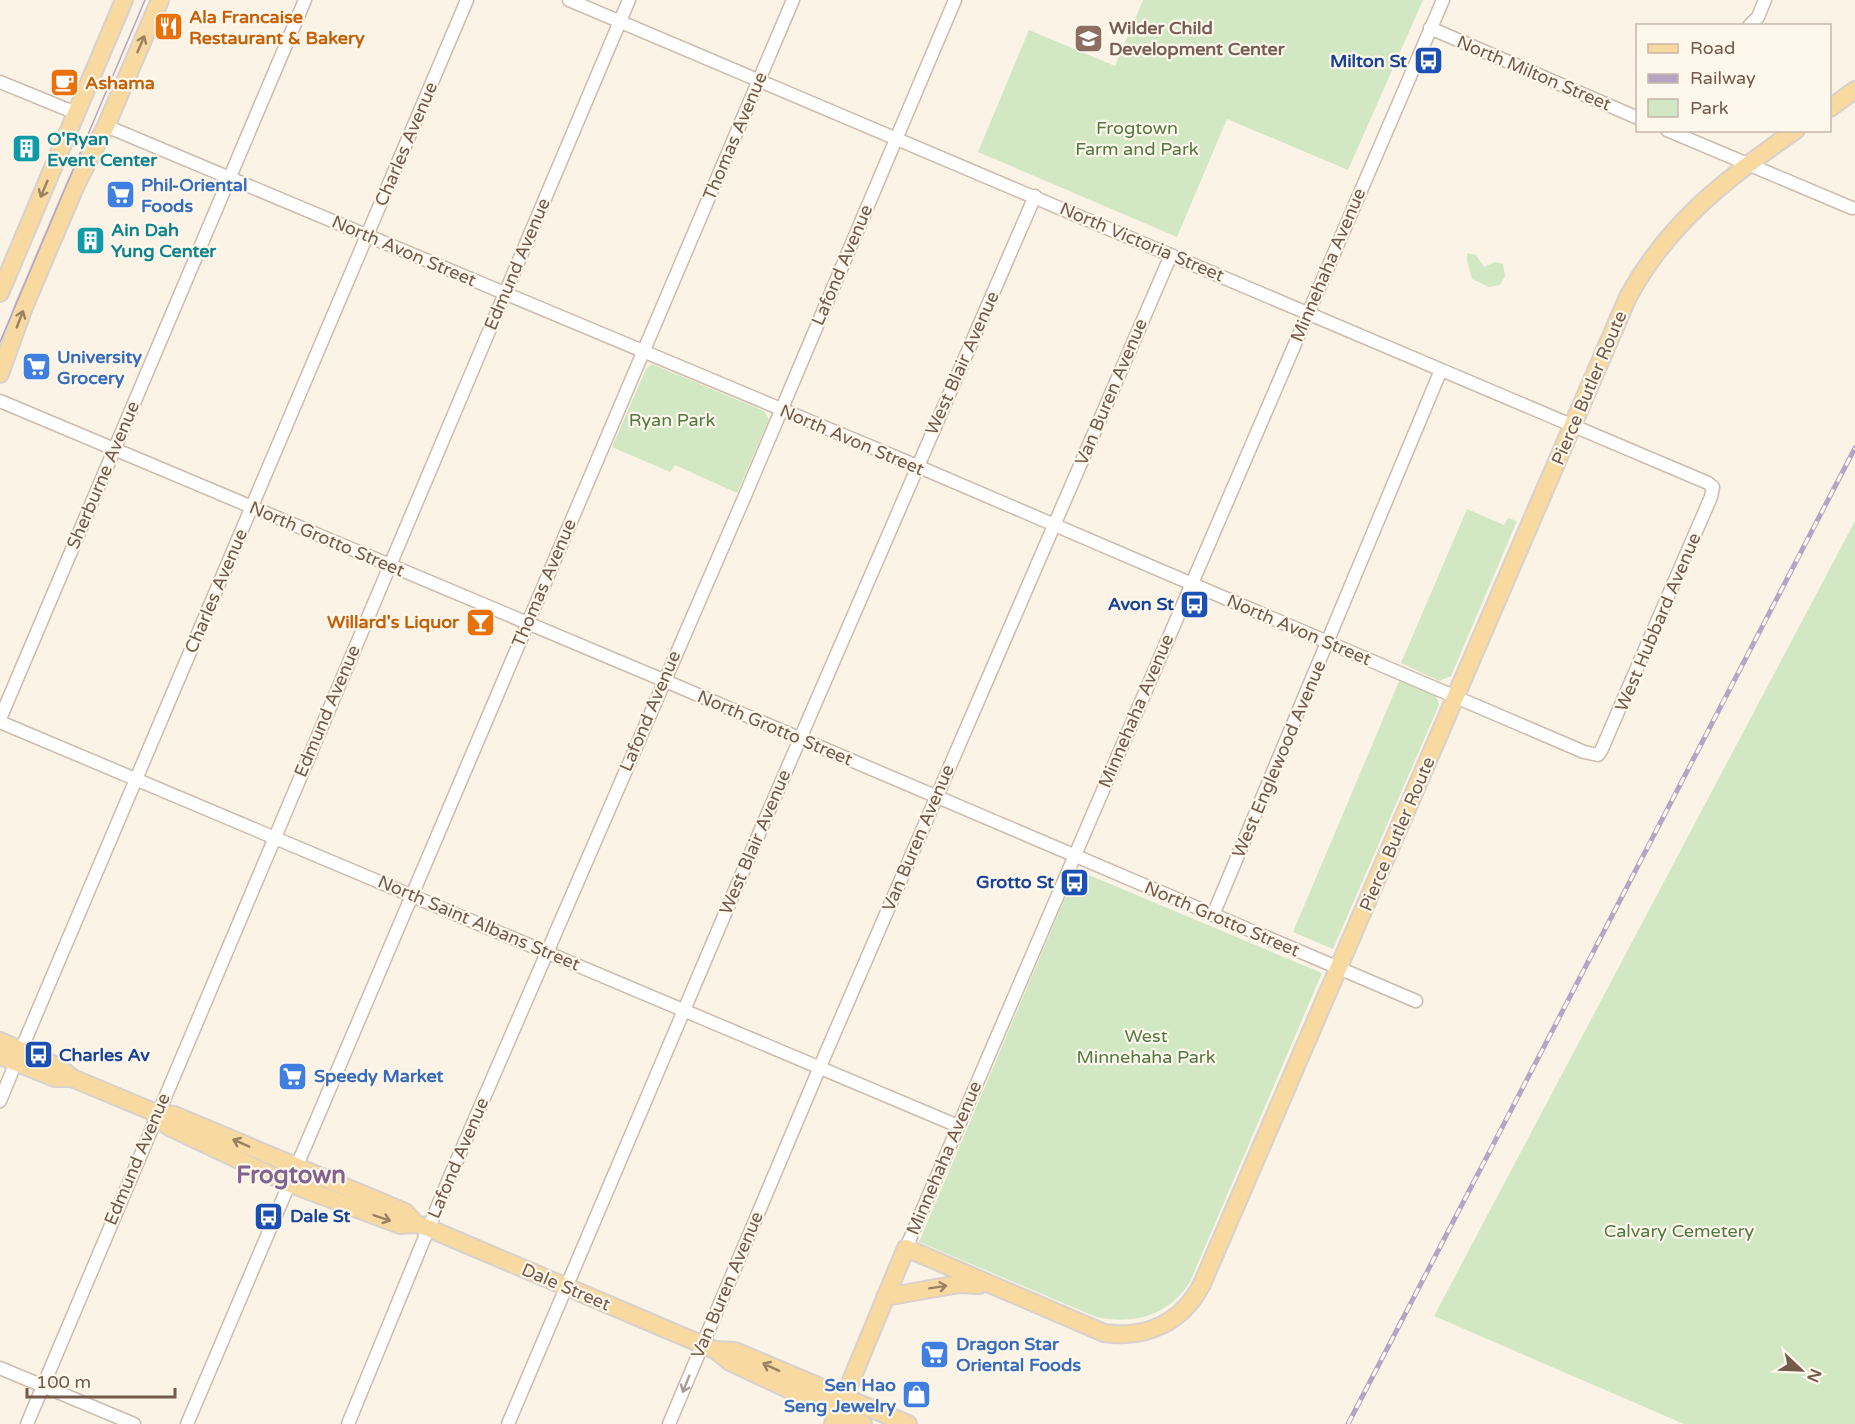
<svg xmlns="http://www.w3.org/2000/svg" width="1855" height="1424" viewBox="0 0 1855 1424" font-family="'Varela Round',sans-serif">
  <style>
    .green { fill: #d2e8c4 }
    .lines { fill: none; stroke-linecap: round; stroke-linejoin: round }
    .minor-casing { stroke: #cdbbac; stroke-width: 15 }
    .major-casing { stroke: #d8d1cd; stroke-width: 20 }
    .minor { stroke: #fff; stroke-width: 12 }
    .major { stroke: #f8d9a0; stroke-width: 16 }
    .tram { stroke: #b6a4c5; stroke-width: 1.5 }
    .rail-casing { stroke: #b6a4c5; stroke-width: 5 }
    .rail { stroke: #fef7eb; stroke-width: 3; stroke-dasharray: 9; stroke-linecap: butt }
    .oneway { stroke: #9b8064 }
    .oneway2 { stroke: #ab9c93 }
    .labels { text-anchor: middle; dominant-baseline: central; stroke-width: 4.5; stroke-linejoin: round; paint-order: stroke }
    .food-label { font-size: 18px; font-weight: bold; fill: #c56008; stroke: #fef7eb; text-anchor: start }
    .education-label { font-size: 18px; font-weight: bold; fill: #785e54; stroke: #fef7eb; text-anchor: start }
    .transit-label { font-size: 18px; font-weight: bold; fill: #164399; stroke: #fef7eb; text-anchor: end }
    .street-label { font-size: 18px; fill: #735a4b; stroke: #fef7eb }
    .park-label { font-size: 18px; fill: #527843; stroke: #fef7eb }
    .culture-label { font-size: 18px; font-weight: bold; fill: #0d838f; stroke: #fef7eb; text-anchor: start }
    .shop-label { font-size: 18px; font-weight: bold; fill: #366cbe; stroke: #fef7eb; text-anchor: start }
    .district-label { font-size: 24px; font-weight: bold; fill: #816390; stroke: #fef7eb }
  </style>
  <rect width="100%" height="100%" fill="#fbf3e5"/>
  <g class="green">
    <polygon points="1143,0 1423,0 1348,170 1227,119 1177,237 978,152 1029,30 1115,66"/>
    <polygon points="1467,253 1476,255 1484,267 1495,262 1503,264 1505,276 1500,285 1489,287 1472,279 1467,261"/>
    <polygon points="652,364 764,411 769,419 737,493 675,465 670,472 612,447 646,369"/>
    <polygon points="1467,509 1504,525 1508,518 1517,521 1451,676 1439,681 1401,663"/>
    <polygon points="1855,521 1855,1424 1684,1424 1434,1316"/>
    <polygon points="1400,679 1436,695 1439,705 1333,949 1293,932"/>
    <path d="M1077,870L1322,973L1190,1282C1168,1316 1134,1325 1096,1317L919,1242Z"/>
  </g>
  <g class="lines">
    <defs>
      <g id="minor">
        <polyline points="1749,26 1758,17 1765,0"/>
        <polyline points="1430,28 1638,118"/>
        <polyline points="0,82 76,113"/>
        <polyline points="106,126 917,466 1584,752 1598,755 1601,751 1711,497 1713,487 1708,483 569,0"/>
        <polyline points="1667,130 1852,208"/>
        <polyline points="0,401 663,680 1416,1001"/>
        <polyline points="0,719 305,0"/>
        <polyline points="0,722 958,1126"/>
        <polyline points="1213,915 1441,370"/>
        <polyline points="21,1050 467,0"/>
        <polyline points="0,1101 16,1062"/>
        <polyline points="906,1248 1443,0"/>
        <polyline points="0,1368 134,1424"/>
        <polyline points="27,1424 629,0"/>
        <polyline points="187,1424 793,0"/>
        <polyline points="348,1424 448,1181 744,498 955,0"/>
        <polyline points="508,1424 767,815 1035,196"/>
        <polyline points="669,1424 825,1055 1171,255"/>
      </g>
      <g id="major">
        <polyline points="1830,108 1855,90"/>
        <polyline points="0,293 124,0"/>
        <polyline points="0,374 24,307 76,185 106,126 160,0"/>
        <polyline points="0,1041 59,1067 72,1078"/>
        <polyline points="0,1056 55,1078 72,1078 156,1113 174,1115 405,1212 416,1224"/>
        <polyline points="156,1113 169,1127 288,1183 400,1225 416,1224 428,1228 715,1350 730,1362 863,1424"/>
        <polyline points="885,1297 959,1284 979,1285"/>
        <polyline points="715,1350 735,1351 908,1424"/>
        <path d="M833,1424L906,1248L1104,1333C1146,1339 1182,1323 1202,1284L1628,297C1668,223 1728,177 1796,130"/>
      </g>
    </defs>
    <use href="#minor" class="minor-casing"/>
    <use href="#major" class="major-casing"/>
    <use href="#minor" class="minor"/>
    <use href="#major" class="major"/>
    <polyline class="tram" points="0,342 145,0"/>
    <defs>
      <polyline id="rail" points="1348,1424 1855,448"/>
    </defs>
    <use href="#rail" class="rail-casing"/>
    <use href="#rail" class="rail"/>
  </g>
  <defs><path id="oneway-shaft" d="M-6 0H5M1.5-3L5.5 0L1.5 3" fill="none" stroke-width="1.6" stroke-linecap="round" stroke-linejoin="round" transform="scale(1.5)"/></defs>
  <g class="oneway">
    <use href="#oneway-shaft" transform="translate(141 44) rotate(-67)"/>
    <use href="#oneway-shaft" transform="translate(44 189) rotate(113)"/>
    <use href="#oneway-shaft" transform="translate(20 319) rotate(-69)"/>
    <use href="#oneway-shaft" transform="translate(241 1143) rotate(-156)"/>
    <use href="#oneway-shaft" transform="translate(382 1218) rotate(19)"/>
    <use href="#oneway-shaft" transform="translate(938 1287) rotate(-9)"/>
    <use href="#oneway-shaft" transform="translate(771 1367) rotate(-155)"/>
  </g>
  <use class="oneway2" href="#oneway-shaft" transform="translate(686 1384) rotate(112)"/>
  <defs>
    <symbol id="restaurant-square" viewBox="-11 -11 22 22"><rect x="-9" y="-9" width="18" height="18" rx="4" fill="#e8710a" stroke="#fef7eb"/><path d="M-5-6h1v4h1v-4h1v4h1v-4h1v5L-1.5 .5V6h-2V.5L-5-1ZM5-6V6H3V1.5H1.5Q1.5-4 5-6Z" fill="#fff"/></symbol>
    <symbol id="school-square" viewBox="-11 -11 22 22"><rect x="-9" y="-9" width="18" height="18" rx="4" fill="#8d6e63" stroke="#fef7eb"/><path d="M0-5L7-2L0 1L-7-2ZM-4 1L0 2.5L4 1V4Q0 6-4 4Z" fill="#fff"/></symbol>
    <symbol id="bus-square" viewBox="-11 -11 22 22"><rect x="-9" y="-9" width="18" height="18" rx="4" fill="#1a4fb4" stroke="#fef7eb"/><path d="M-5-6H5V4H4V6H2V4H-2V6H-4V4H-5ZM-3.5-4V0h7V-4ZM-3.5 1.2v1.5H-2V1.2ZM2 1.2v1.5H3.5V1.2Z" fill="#fff"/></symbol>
    <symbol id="cafe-square" viewBox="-11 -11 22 22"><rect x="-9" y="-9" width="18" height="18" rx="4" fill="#e8710a" stroke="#fef7eb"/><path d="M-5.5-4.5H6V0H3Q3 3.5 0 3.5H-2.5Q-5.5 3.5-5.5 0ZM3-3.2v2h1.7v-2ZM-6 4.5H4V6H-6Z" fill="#fff"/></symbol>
    <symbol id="building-square" viewBox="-11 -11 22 22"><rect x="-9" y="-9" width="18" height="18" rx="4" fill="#0f9aa8" stroke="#fef7eb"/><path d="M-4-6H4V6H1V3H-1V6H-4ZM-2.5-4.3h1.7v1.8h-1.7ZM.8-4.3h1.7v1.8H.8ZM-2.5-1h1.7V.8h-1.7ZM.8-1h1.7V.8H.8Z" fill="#fff"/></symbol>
    <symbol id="supermarket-square" viewBox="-11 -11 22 22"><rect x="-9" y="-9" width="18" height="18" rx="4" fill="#3f7fe0" stroke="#fef7eb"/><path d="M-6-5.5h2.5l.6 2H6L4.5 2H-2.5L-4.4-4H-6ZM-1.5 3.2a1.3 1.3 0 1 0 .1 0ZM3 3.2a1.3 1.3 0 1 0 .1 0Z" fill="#fff"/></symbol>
    <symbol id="bar-square" viewBox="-11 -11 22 22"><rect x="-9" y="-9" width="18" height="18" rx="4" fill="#e8710a" stroke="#fef7eb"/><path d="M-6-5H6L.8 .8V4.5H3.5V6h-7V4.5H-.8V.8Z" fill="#fff"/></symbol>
    <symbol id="shop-square" viewBox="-11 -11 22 22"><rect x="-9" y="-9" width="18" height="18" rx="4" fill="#3f7fe0" stroke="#fef7eb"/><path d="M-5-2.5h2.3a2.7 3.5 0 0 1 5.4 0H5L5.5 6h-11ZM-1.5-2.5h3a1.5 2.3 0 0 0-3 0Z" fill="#fff"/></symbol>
  </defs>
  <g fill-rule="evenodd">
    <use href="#restaurant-square" x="152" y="10" width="33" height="33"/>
    <use href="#school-square" x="1072" y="22" width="33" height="33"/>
    <use href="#bus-square" x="1412" y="44" width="33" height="33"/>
    <use href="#cafe-square" x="48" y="66" width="33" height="33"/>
    <use href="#building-square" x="10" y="132" width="33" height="33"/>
    <use href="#supermarket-square" x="104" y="178" width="33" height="33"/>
    <use href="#building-square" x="74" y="224" width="33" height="33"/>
    <use href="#supermarket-square" x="20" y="350" width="33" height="33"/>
    <use href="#bus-square" x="1178" y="588" width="33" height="33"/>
    <use href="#bar-square" x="464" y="606" width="33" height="33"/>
    <use href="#bus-square" x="1058" y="866" width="33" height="33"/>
    <use href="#bus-square" x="22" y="1038" width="33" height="33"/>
    <use href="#supermarket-square" x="276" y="1060" width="33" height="33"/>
    <use href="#bus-square" x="252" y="1200" width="33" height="33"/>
    <use href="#supermarket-square" x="918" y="1338" width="33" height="33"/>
    <use href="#shop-square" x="900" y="1378" width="33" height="33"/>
  </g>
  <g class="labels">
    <g class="food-label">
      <text x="189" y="17">Ala Francaise<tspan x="189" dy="21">Restaurant &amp; Bakery</tspan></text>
      <text x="85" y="83">Ashama</text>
      <text x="459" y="622" text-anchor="end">Willard's Liquor</text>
    </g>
    <g class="education-label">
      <text x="1109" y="28">Wilder Child<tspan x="1109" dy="21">Development Center</tspan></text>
    </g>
    <g class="transit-label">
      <text x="1407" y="61">Milton St</text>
      <text x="1174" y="604">Avon St</text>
      <text x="1054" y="882">Grotto St</text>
      <text x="59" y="1055" text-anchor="start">Charles Av</text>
      <text x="290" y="1216" text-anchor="start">Dale St</text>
    </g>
    <g class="street-label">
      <text transform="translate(1534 73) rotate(23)">North Milton Street</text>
      <text transform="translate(735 136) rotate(-67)">Thomas Avenue</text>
      <text transform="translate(406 144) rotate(-67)">Charles Avenue</text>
      <text transform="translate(1142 242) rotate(23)">North Victoria Street</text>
      <text transform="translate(404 251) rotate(23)">North Avon Street</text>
      <text transform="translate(517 264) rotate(-67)">Edmund Avenue</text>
      <text transform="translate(842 265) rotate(-67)">Lafond Avenue</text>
      <text transform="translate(1328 265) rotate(-67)">Minnehaha Avenue</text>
      <text transform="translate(962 363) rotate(-66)">West Blair Avenue</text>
      <text transform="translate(1589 388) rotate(-67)">Pierce Butler Route</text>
      <text transform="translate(1111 392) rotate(-67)">Van Buren Avenue</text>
      <text transform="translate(852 440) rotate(23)">North Avon Street</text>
      <text transform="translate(103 475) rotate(-67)">Sherburne Avenue</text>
      <text transform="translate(327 539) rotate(23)">North Grotto Street</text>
      <text transform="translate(544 583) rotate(-67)">Thomas Avenue</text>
      <text transform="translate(216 591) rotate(-67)">Charles Avenue</text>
      <text transform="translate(1658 622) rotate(-67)">West Hubbard Avenue</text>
      <text transform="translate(1299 630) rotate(23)">North Avon Street</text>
      <text transform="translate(327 711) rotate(-67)">Edmund Avenue</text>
      <text transform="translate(650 711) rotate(-67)">Lafond Avenue</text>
      <text transform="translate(1136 711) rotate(-67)">Minnehaha Avenue</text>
      <text transform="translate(775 728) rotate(23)">North Grotto Street</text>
      <text transform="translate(1279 759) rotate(-67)">West Englewood Avenue</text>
      <text transform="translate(1397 834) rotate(-67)">Pierce Butler Route</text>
      <text transform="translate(918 838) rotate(-67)">Van Buren Avenue</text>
      <text transform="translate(755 842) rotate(-67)">West Blair Avenue</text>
      <text transform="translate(1222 919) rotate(23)">North Grotto Street</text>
      <text transform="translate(479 923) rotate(23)">North Saint Albans Street</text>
      <text transform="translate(458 1158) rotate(-67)">Lafond Avenue</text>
      <text transform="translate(944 1158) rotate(-67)">Minnehaha Avenue</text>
      <text transform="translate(137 1159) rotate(-67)">Edmund Avenue</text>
      <text transform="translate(727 1285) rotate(-67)">Van Buren Avenue</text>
      <text transform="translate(566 1287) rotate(23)">Dale Street</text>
    </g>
    <g class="park-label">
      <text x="1137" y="128">Frogtown<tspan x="1137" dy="21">Farm and Park</tspan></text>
      <text x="672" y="420">Ryan Park</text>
      <text x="1146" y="1036">West<tspan x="1146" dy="21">Minnehaha Park</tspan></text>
      <text x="1679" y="1231">Calvary Cemetery</text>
    </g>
    <g class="culture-label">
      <text x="47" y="139">O'Ryan<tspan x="47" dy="21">Event Center</tspan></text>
      <text x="111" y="230">Ain Dah<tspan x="111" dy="21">Yung Center</tspan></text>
    </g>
    <g class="shop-label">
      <text x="141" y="185">Phil-Oriental<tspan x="141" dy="21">Foods</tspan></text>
      <text x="57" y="357">University<tspan x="57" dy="21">Grocery</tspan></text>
      <text x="314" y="1076">Speedy Market</text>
      <text x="956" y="1344">Dragon Star<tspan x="956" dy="21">Oriental Foods</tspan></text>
      <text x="896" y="1385" text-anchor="end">Sen Hao<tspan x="896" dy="21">Seng Jewelry</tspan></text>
    </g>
    <g class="district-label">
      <text x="291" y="1175">Frogtown</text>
    </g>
  </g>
  <rect x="1636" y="24" width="195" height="108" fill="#fef7eb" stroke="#c6b8ab" stroke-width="1.5"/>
  <rect x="1648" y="44" width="30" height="9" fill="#f8d9a0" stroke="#c6b8ab" stroke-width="1.5"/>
  <text x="1690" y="54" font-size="18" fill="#735a4b">Road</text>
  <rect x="1648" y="74" width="30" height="9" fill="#b6a4c5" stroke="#c6b8ab" stroke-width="1.5"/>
  <text x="1690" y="84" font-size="18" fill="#735a4b">Railway</text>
  <rect x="1648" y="99" width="30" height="18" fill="#d2e8c4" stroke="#c6b8ab" stroke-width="1.5"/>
  <text x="1690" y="114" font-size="18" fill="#735a4b">Park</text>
  <g transform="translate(1801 1370) rotate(113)" stroke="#fef7eb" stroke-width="4.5" paint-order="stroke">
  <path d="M0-4.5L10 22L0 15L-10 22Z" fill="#735a4b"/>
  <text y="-9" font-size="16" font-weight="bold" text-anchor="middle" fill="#735a4b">N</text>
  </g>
  <path d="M27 1388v9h148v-9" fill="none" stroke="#735a4b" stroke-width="3"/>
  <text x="36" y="1388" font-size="18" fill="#735a4b" stroke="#fef7eb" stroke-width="4.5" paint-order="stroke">100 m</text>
</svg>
